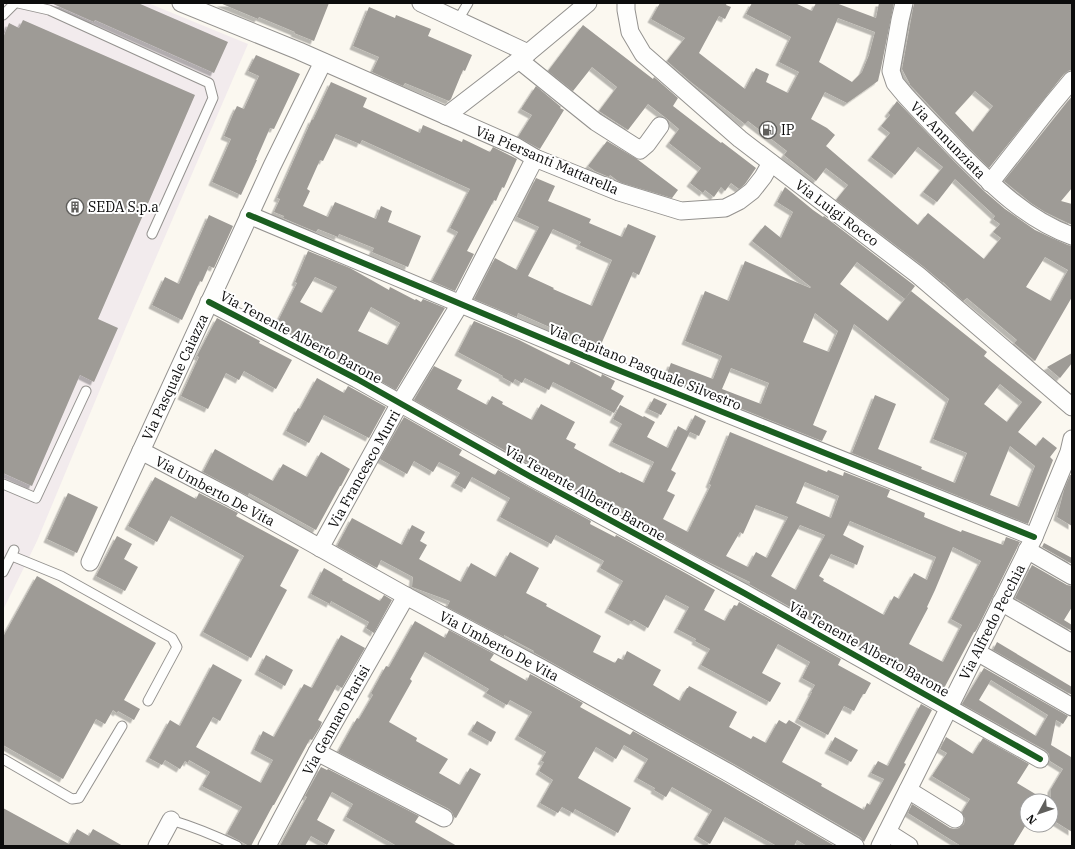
<svg xmlns="http://www.w3.org/2000/svg" width="1075" height="849" viewBox="0 0 1075 849" font-family="'IBM Plex Serif',serif">
  <style>
    .industrial { fill: #f2ebed }
    .building { fill: #9e9b96; fill-rule: evenodd; filter: url(#shadow) }
    .lines { fill: none; stroke-linecap: round; stroke-linejoin: round }
    .lane-casing { stroke: #94928f; stroke-width: 11 }
    .street-casing { stroke: #94928f; stroke-width: 19 }
    .lane { stroke: #fefefd; stroke-width: 9 }
    .street { stroke: #fefefd; stroke-width: 17 }
    .cycleway-casing { stroke: #fff; stroke-width: 8 }
    .cycleway { stroke: #1b5e20; stroke-width: 6 }
    .labels { text-anchor: middle; dominant-baseline: central; stroke-width: 4; stroke-linejoin: round; paint-order: stroke }
    .poi-label { font-size: 14px; fill: #0c0c0c; stroke: #fff; text-anchor: start }
    .street-label { font-size: 14px; fill: #0c0c0c; stroke: #fff }
  </style>
  <defs>
    <filter id="shadow"><feDropShadow dx="-3.5" dy="3.5" stdDeviation="0" flood-color="#0004"/></filter>
  </defs>
  <rect width="100%" height="100%" fill="#fbf8f0"/>
  <polygon class="industrial" points="3,3 148,3 248,44 126,327 37,541 3,610"/>
  <g class="building">
    <polygon points="51,3 138,3 228,42 214,73 95,20 94,22"/>
    <polygon points="220,3 329,3 314,41 294,33 295,32 259,17 258,19"/>
    <path d="M660,3H727L726,5L731,7L725,19L719,16L699,53L745,89L756,68L769,74L766,82L788,93L799,72L779,62L791,37L746,14L752,3H795L812,11L816,3H836L876,18L879,3H894L881,68L878,81L847,103L825,92L811,119L827,128L835,135L826,146L918,225L928,213L984,259L1001,238L993,232L1000,224L993,219L995,216L955,179L937,202L923,192L943,167L918,147L895,175L871,157L890,133L881,126L890,115L888,113L897,101L953,160L984,191L1005,209L1035,230L1052,238L1068,245L1072,246V297L1035,361L1014,343L1017,340L967,298L963,301L943,282V283L924,267L836,200L848,185L826,168L816,181L784,155L787,151L748,121L745,124L691,82L667,61L685,38L651,19ZM838,18L875,32L869,55L862,72L852,82L819,62ZM1045,257L1068,270L1051,301L1026,287Z"/>
    <path d="M914,3H1072V70L1068,71L1064,74L989,168L967,146L913,88L910,85V84L902,69ZM975,91L993,106L973,132L955,113Z"/>
    <polygon points="369,7 395,18 396,15 431,29 428,36 472,55 465,71 463,70 451,99 449,101 405,83 403,86 372,72 379,57 353,46"/>
    <polygon points="23,20 195,95 98,319 118,328 94,382 80,375 32,486 3,473 3,38 9,23 19,28"/>
    <polygon points="583,25 653,79 654,77 678,98 673,106 721,143 722,142 756,168 745,184 739,189 731,183 725,191 721,187 714,197 705,190 703,193 690,183 701,168 669,143 679,129 666,118 648,104 628,130 599,111 617,87 592,67 573,91 548,71"/>
    <polygon points="256,55 300,74 274,129 270,128 256,160 257,160 241,195 212,182 231,139 224,136 234,112 237,106 244,109 259,76 248,71"/>
    <polygon points="331,82 367,98 363,107 420,133 423,125 462,142 463,139 490,152 493,147 517,159 504,188 502,187 496,201 494,200 467,251 474,254 455,291 432,281 458,232 450,228 470,189 362,140 360,144 336,134 323,161 320,160 307,189 310,191 303,206 328,217 335,202 376,219 381,206 392,211 388,222 421,236 408,267 372,252 374,248 339,234 338,237 318,229 316,232 283,218 284,216 274,212 280,199 277,198 312,119 313,120"/>
    <polygon points="536,86 561,107 560,108 564,110 540,149 518,137 532,115 521,109"/>
    <polygon points="1072,96 1072,188 1061,201 1072,204 1072,225 1045,212 1031,203 1004,181"/>
    <polygon points="607,141 637,159 678,190 672,198 622,183 618,181 610,175 609,177 595,171 588,166"/>
    <path d="M536,178L555,186L548,201L591,219L589,223L622,237L628,224L656,236L639,275L633,272L599,349L518,313L517,317L474,299L495,258L517,270L539,227L517,217ZM553,229L581,242L579,245L612,260L592,306L553,289L554,288L528,276Z"/>
    <path d="M785,187L813,210L823,217L824,216L915,286L905,299L857,262L840,284L888,321L911,291L987,352L984,356L1042,402L1018,432L1036,446L1043,437L1057,448L1050,457L1053,460L1028,524L852,453L875,395L896,404L878,449L922,467L921,469L955,483L967,453L933,439L949,399L854,324L813,425L827,431L822,441L665,378L671,363L713,379L722,356L685,341L705,291L729,301L745,261L810,288L811,287L752,241L765,225L781,238L793,212L777,202ZM815,313L838,331L829,352L803,342ZM731,368L769,383L761,404L722,389ZM1000,384L1022,402L1007,422L984,404ZM1010,446L1035,466L1019,507L990,495Z"/>
    <polygon points="209,215 233,226 214,268 209,266 202,282 200,281 182,320 152,305 165,277 179,284"/>
    <path d="M308,251L350,268L389,290L390,287L415,300L416,299L421,302L423,299L445,308L396,390L358,368L359,366L276,325L297,283L295,282ZM315,277L337,287L322,313L300,302ZM371,307L400,323L388,345L358,331Z"/>
    <polygon points="217,318 260,341 259,343 292,360 276,389 244,371 239,380 226,373 208,409 181,396 199,357 197,356"/>
    <polygon points="474,321 519,340 569,365 571,361 601,377 602,374 615,381 611,389 624,396 614,413 553,382 549,390 525,378 522,383 515,379 513,383 502,377 503,376 458,352"/>
    <polygon points="1072,353 1072,363 1060,378 1047,367"/>
    <path d="M434,366L462,380L457,389L487,405L492,396L503,402L502,404L532,420L541,404L575,422L566,439L576,444L574,448L620,473L621,472L644,483L654,462L612,442L622,424L613,419L620,405L643,417L644,416L655,422L647,437L668,448L678,426L687,431L695,415L706,421L699,436L690,432L671,470L676,473L667,491L675,495L663,519L688,532L711,485L709,484L730,432L827,472L828,470L843,476L844,472L890,490L887,497L925,513L924,517L961,532L962,530L1003,545L1006,537L1020,542L977,629L975,632H974L942,692L749,584L750,582L702,559L625,517L628,511L603,498L600,503L414,400ZM805,482L839,496L831,518L796,503ZM756,505L788,517L767,558L756,552L748,567L726,556L740,532L743,534ZM850,521L936,557L927,580L914,573L899,599L894,596L884,615L836,588L823,581L824,579L819,576L831,554L857,565L864,546L843,535ZM800,525L825,535L796,590L771,576ZM953,547L981,561L951,619L962,625L943,662L909,644L928,608L927,607L935,590Z"/>
    <polygon points="317,378 344,393 348,386 386,407 369,438 324,415 309,443 286,431 298,408 300,409"/>
    <polygon points="654,398 667,404 661,415 648,409"/>
    <polygon points="404,417 462,450 459,455 495,475 498,470 591,521 590,524 615,537 616,535 689,575 715,590 704,610 725,621 734,605 737,606 739,602 841,659 838,665 871,683 865,694 863,694 854,711 844,706 828,735 798,719 812,692 811,692 815,685 802,678 810,662 778,644 762,673 781,683 770,702 701,665 710,649 695,641 696,639 677,629 689,607 666,595 648,628 634,620 632,622 608,609 623,581 600,568 604,561 556,535 551,544 500,517 510,498 472,477 465,489 454,483 460,473 439,462 433,472 414,461 407,474 380,459"/>
    <polygon points="215,449 273,481 283,464 307,477 321,452 350,469 341,486 340,486 316,530 249,493 248,496 203,472"/>
    <polygon points="1070,475 1072,475 1072,526 1057,517 1064,490"/>
    <polygon points="155,477 196,499 199,493 238,513 236,516 299,550 280,586 287,590 251,658 203,632 244,556 171,516 157,542 128,526"/>
    <polygon points="68,493 98,507 77,553 47,539"/>
    <polygon points="352,518 402,545 412,525 425,532 420,541 427,545 419,559 461,582 471,563 496,577 510,552 539,568 526,593 547,604 546,606 601,636 593,652 615,663 618,658 623,660 627,651 661,670 653,685 680,701 687,688 688,688 689,686 737,712 729,727 751,739 753,736 766,743 779,720 786,724 789,720 801,727 782,762 822,784 821,786 864,810 867,803 870,805 884,779 871,773 878,761 888,766 921,704 932,710 904,763 906,764 864,842 860,837 734,764 533,652 534,651 504,635 504,637 447,607 450,601 412,587 413,577 381,560 377,568 337,546"/>
    <polygon points="117,536 132,544 124,559 138,567 125,591 96,576"/>
    <polygon points="1044,543 1072,558 1072,564 1042,547"/>
    <polygon points="1032,565 1067,585 1072,586 1072,607 1064,620 1072,625 1072,631 1015,598"/>
    <polygon points="324,568 343,579 342,580 380,601 384,595 392,600 374,633 366,628 369,622 331,601 330,604 311,594"/>
    <polygon points="37,576 156,643 124,700 140,709 134,720 118,711 117,713 113,710 105,724 96,719 63,779 3,745 3,637"/>
    <polygon points="415,621 445,638 449,630 494,654 490,660 527,681 530,674 536,677 583,703 580,707 630,735 633,731 724,782 835,846 807,846 797,840 794,846 777,846 725,817 710,844 697,836 712,810 672,787 666,797 654,790 655,788 637,778 648,759 624,745 616,759 596,747 578,778 631,808 618,833 575,809 573,813 562,807 558,813 540,803 553,780 539,771 544,762 541,761 546,752 518,736 532,712 510,700 507,705 486,693 489,689 425,652 410,679 412,681 389,722 417,738 416,741 448,759 439,773 460,785 470,768 481,774 456,818 454,817 452,812 449,809 338,752 357,718 359,719 373,695 371,693 386,666 389,667"/>
    <polygon points="341,635 365,648 342,688 337,685 318,720 322,722 320,727 312,740 310,739 274,805 273,805 251,846 249,846 227,834 242,807 202,786 210,772 189,760 188,763 185,761 180,769 165,760 162,765 149,758 170,720 180,726 213,664 242,680 220,721 213,717 196,747 261,783 273,760 254,750 263,731 274,737 304,684 312,688"/>
    <polygon points="997,642 1072,687 1072,695 993,650"/>
    <polygon points="266,655 293,670 285,686 258,671"/>
    <path d="M984,668L1068,716L1063,724L1056,720L1051,745L1071,757L1072,755V832L1051,819V789L1063,769L1050,761L1049,754L1045,750L962,704ZM991,680L1048,715L1036,736L979,700Z"/>
    <polygon points="477,721 496,732 491,742 471,731"/>
    <polygon points="835,737 858,750 851,762 828,750"/>
    <polygon points="946,737 973,754 983,738 1029,764 1017,783 1047,801 1027,801 1027,823 1013,846 961,846 908,813 912,804 950,828 955,829 959,828 964,824 965,819 962,812 970,799 932,776 947,753 940,749"/>
    <polygon points="321,767 327,770 328,769 419,816 415,822 457,846 397,846 346,817 353,804 332,792 317,820 335,830 327,845 311,836 305,846 280,846 307,797 305,796"/>
    <polygon points="3,808 69,844 77,829 89,836 93,829 123,846 3,846"/>
  </g>
  <g class="lines">
    <defs>
      <g id="lane">
        <polyline points="18,3 49,10 209,83 213,98 152,234"/>
        <polyline points="3,15 15,3"/>
        <polyline points="458,20 468,3"/>
        <polyline points="3,484 36,498 86,391"/>
        <polyline points="12,556 61,576 172,638 177,647 148,701"/>
        <polyline points="3,572 14,550"/>
        <polyline points="3,759 72,799 79,798 122,726"/>
        <path d="M171,820C194,827 216,836 237,846"/>
      </g>
      <g id="street">
        <polyline points="181,3 299,51 515,146 535,158 619,192 681,211 725,208 739,201 752,191 763,177 771,163"/>
        <polyline points="421,3 528,53"/>
        <polyline points="626,3 626,10 630,32 643,54 740,139 918,275 1072,407"/>
        <path d="M904,3L900,20L891,71L895,83L905,95C923,115 942,134 960,153C993,186 1027,220 1072,236"/>
        <polyline points="519,60 596,122 640,150 647,144 660,126"/>
        <polyline points="446,116 528,53 588,3"/>
        <polyline points="990,183 1052,104 1072,80"/>
        <polyline points="249,215 608,366 1034,537"/>
        <polyline points="209,302 357,379 531,477 744,593 1040,759"/>
        <polyline points="141,451 235,500 406,596 541,668 729,773 855,846"/>
        <polyline points="320,548 400,403 460,304 535,158"/>
        <polyline points="1027,550 1072,576"/>
        <polyline points="90,562 272,166 323,62"/>
        <polyline points="1001,602 1072,643"/>
        <polyline points="977,652 1072,707"/>
        <polyline points="317,752 444,818"/>
        <polyline points="908,790 955,819"/>
        <polyline points="887,832 909,846"/>
        <polyline points="157,846 171,820"/>
        <polyline points="267,846 317,752 406,596"/>
        <polyline points="880,846 1034,537 1069,452 1072,439"/>
      </g>
    </defs>
    <use href="#lane" class="lane-casing"/>
    <use href="#street" class="street-casing"/>
    <use href="#lane" class="lane"/>
    <use href="#street" class="street"/>
    <defs>
      <g id="cycleway">
        <polyline points="249,215 608,366 1034,537"/>
        <polyline points="209,302 357,379 531,477 744,593 1040,759"/>
      </g>
    </defs>
    <use href="#cycleway" class="cycleway-casing"/>
    <use href="#cycleway" class="cycleway"/>
  </g>
  <defs>
    <symbol id="fuel-ring" viewBox="-11 -11 22 22"><circle r="9.5" fill="#fff" stroke="#605f5c" stroke-width="1.5"/><path d="M-5.5-6h7V0h2V4h1.3V-2.5L3-4.5l.8-.8L6-3V5H2.5V1h-1V6h-7ZM-4.2-4.7v3.2H.2V-4.7Z" fill="#605f5c"/></symbol>
    <symbol id="building-ring" viewBox="-11 -11 22 22"><circle r="9.5" fill="#fff" stroke="#605f5c" stroke-width="1.5"/><path d="M-4-6H4V6H1V3H-1V6H-4ZM-2.5-4.3h1.7v1.8h-1.7ZM.8-4.3h1.7v1.8H.8ZM-2.5-1h1.7V.8h-1.7ZM.8-1h1.7V.8H.8Z" fill="#605f5c"/></symbol>
  </defs>
  <g fill-rule="evenodd">
    <use href="#fuel-ring" x="758" y="120" width="20" height="20"/>
    <use href="#building-ring" x="65" y="197" width="20" height="20"/>
  </g>
  <g class="labels">
    <g class="poi-label">
      <text x="781" y="130">IP</text>
      <text x="88" y="207">SEDA S.p.a</text>
    </g>
    <g class="street-label">
      <text transform="translate(948 140) rotate(46)">Via Annunziata</text>
      <text transform="translate(547 160) rotate(23)">Via Piersanti Mattarella</text>
      <text transform="translate(837 213) rotate(37)">Via Luigi Rocco</text>
      <text transform="translate(301 337) rotate(28)">Via Tenente Alberto Barone</text>
      <text transform="translate(645 367) rotate(22)">Via Capitano Pasquale Silvestro</text>
      <text transform="translate(175 377) rotate(-65)">Via Pasquale Caiazza</text>
      <text transform="translate(364 469) rotate(-61)">Via Francesco Murri</text>
      <text transform="translate(215 491) rotate(28)">Via Umberto De Vita</text>
      <text transform="translate(585 493) rotate(29)">Via Tenente Alberto Barone</text>
      <text transform="translate(992 622) rotate(-63)">Via Alfredo Pecchia</text>
      <text transform="translate(499 646) rotate(28)">Via Umberto De Vita</text>
      <text transform="translate(869 649) rotate(29)">Via Tenente Alberto Barone</text>
      <text transform="translate(336 720) rotate(-61)">Via Gennaro Parisi</text>
    </g>
  </g>
  <rect width="1075" height="849" fill="none" stroke="#0c0c0c" stroke-width="8"/>
  <g transform="translate(1039 813) rotate(230)"><circle r="19" fill="#ffffff" stroke="#9e9e9e"/>
  <path d="M0-3L7 15L0 10L-7 15Z" fill="#605f5c"/>
  <text y="-6" font-size="11" font-weight="bold" text-anchor="middle" fill="#0c0c0c">N</text>
  </g>
</svg>
